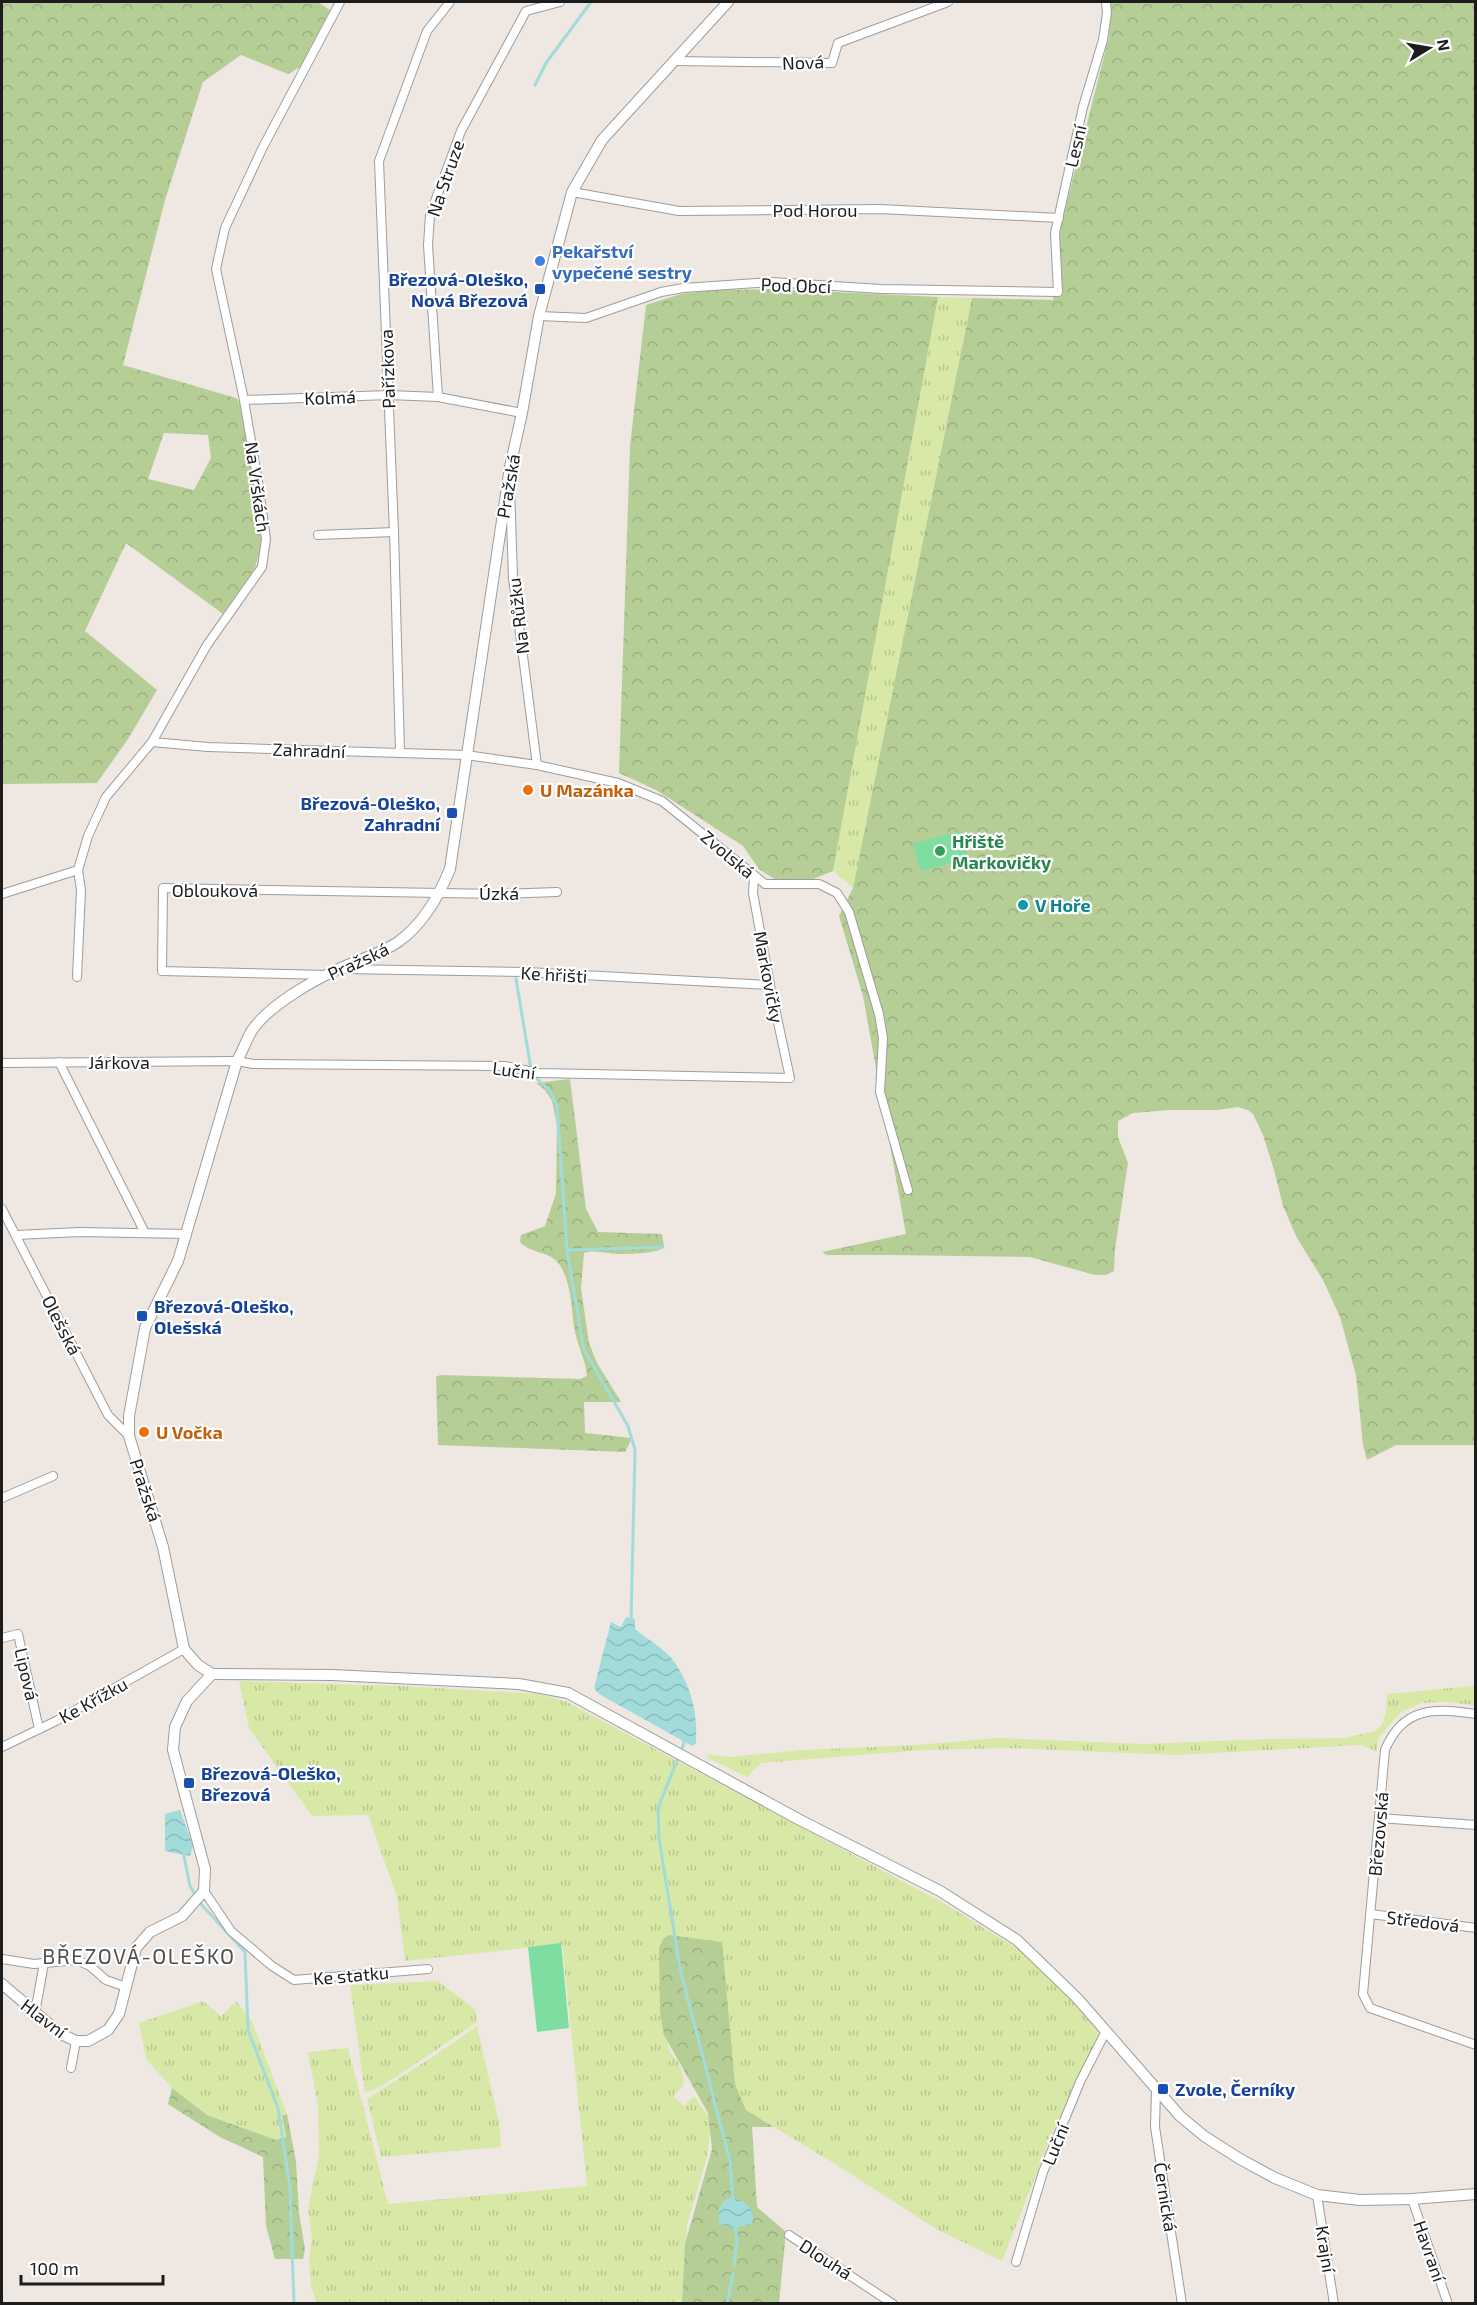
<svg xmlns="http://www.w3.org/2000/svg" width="1477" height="2305" viewBox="0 0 1477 2305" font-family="'Exo 2',sans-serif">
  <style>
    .grass { fill: url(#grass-tufts) }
    .forest { fill: url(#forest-crowns); fill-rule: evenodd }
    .pitch { fill: #7edea1 }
    .water { fill: url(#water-waves) }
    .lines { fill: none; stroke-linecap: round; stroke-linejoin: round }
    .stream { stroke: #a1dcdb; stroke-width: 3 }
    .minor-casing { stroke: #9d9d9d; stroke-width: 10 }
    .tertiary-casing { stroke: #9d9d9d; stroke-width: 12 }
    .minor { stroke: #fff; stroke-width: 8 }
    .tertiary { stroke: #fff; stroke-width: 10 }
    .shop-dot { fill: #3f7fe0; stroke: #fff; stroke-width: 2 }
    .transit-dot { fill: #1a4fb4; stroke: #fff; stroke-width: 2 }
    .food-dot { fill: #e8710a; stroke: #fff; stroke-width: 2 }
    .leisure-dot { fill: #2e9e5b; stroke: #fff; stroke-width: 2 }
    .culture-dot { fill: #0f9aa8; stroke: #fff; stroke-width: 2 }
    .labels { text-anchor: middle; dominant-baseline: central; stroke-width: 4.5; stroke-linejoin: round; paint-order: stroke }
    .street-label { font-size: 18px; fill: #1c1c1c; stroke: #fff }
    .shop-label { font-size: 18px; font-weight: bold; fill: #366cbe; stroke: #fff; text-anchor: start }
    .transit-label { font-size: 18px; font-weight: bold; fill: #164399; stroke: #fff; text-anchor: start }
    .food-label { font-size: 18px; font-weight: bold; fill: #c56008; stroke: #fff; text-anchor: start }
    .leisure-label { font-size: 18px; font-weight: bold; fill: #27864d; stroke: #fff; text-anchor: start }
    .culture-label { font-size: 18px; font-weight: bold; fill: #0d838f; stroke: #fff; text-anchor: start }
    .quarter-label { font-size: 21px; letter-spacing: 1.5px; fill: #4f4f4f; stroke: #fff }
  </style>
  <defs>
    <pattern id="grass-tufts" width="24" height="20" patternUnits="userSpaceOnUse" patternTransform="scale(1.5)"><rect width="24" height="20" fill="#d8e9a7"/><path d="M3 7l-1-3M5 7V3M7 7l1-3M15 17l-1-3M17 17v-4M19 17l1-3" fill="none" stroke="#b9c78f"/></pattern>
    <pattern id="forest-crowns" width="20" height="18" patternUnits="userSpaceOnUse" patternTransform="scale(1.5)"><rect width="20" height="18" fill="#b5ce96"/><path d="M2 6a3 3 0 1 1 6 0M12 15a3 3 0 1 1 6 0" fill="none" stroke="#9bb081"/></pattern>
    <pattern id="water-waves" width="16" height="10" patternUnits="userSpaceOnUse" patternTransform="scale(1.5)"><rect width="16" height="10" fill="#a1dcdb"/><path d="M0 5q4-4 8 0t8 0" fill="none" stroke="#8abcbb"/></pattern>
  </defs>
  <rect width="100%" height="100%" fill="#eee7e2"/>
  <g class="grass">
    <polygon points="938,297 972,298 853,888 833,871"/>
    <polygon points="239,1681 399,1686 539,1694 565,1701 945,1904 1018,1949 1065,1994 1101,2034 1054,2129 1002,2261 936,2229 840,2167 746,2110 669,1935 664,1938 660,2013 670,2052 679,2063 684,2079 683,2086 673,2096 684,2106 694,2096 708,2116 711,2128 707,2157 687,2225 682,2302 677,2300 676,2304 316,2303 311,2285 309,2259 312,2237 308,2209 319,2154 318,2106 308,2052 348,2048 388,2204 587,2186 562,1944 405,1961 397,1897 368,1815 312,1816 249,1728"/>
    <polygon points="1475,1686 1475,1705 1445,1702 1422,1703 1401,1712 1378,1738 1377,1751 1360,1745 1177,1755 1007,1748 922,1750 761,1763 747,1777 708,1758 707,1754 729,1757 803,1750 916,1745 998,1738 1144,1744 1267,1739 1344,1738 1376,1731 1383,1723 1386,1712 1387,1694"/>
    <polygon points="438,1981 475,2009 477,2022 405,2071 378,2088 365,2093 350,1985"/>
    <polygon points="203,2001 221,2016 236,2001 252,2022 287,2114 282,2116 286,2138 276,2140 207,2115 172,2088 146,2059 139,2023"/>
    <polygon points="477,2026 499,2122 501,2147 381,2157 367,2099 440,2052"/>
  </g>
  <g class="forest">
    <path d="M2,2H318L330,10L300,67L288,74L241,55L203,82L165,200L123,365L236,398L240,404L263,540L255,568L223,614L126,543L85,631L157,690L128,739L97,783L2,784ZM164,433L208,435L211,458L194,490L148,479Z"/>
    <polygon points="1110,2 1475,2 1475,1445 1396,1445 1367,1460 1363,1445 1356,1375 1340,1317 1323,1280 1297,1238 1283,1206 1274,1170 1263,1135 1253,1114 1248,1110 1238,1107 1218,1110 1170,1110 1133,1113 1118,1121 1118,1137 1128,1163 1115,1249 1114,1271 1106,1275 1095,1275 1030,1257 890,1255 827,1255 822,1252 906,1234 863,996 839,916 853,888 972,298 1053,300 1059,233 1109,37"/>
    <polygon points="773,289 938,297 833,871 808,881 776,880 759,869 743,846 656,790 619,773 630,446 646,305 681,294 715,290"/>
    <path d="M570,1079L586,1209L598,1232L662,1234L664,1246L660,1250C648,1253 634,1254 622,1254C609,1255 596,1249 584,1253L581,1288L589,1343L597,1363L621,1402H584L585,1433L632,1438L625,1452L438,1445L436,1377L440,1375L580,1379L587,1376C586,1361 578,1347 575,1332C571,1311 572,1282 559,1264C550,1251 531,1254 520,1242L521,1235L545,1226L556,1193L557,1125L552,1101L545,1090L536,1083Z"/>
    <polygon points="669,1935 722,1942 735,2084 746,2110 774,2127 752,2127 757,2207 786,2232 779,2303 682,2303 685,2244 712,2149 708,2113 664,2035 660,2013 659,1948 664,1938"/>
    <polygon points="172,2088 207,2115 276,2140 286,2137 282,2116 287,2114 296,2162 299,2213 305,2249 303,2259 275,2259 266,2226 263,2157 220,2137 168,2104"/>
  </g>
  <g class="pitch">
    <polygon points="960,831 968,858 921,871 913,844"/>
    <polygon points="561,1943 569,2028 537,2032 528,1947"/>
  </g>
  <g class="water">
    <path d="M626,1617L635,1619V1629C647,1639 662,1647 672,1659C691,1684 698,1713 696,1743L692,1746L599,1694L594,1688L611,1622L621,1627Z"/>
    <polygon points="180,1810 193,1846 190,1856 165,1851 165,1814"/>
    <path d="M731,2197C745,2201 756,2208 752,2224L733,2228L720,2224C716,2214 720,2201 731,2197Z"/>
  </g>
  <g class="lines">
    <g class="stream">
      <polyline points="535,85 546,63 591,2"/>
      <polyline points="516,979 531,1069"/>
      <polyline points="533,1075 550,1091 557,1106 567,1250 584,1350 628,1426 635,1450 631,1621"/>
      <polyline points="567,1250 663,1247"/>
      <polyline points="683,1739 684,1743 658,1808 659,1838 680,1969 730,2161 733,2199"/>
      <polyline points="184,1856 190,1886 200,1903 245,1952 248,2030 278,2108 290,2188 294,2304"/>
      <polyline points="734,2265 737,2241 735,2224"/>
      <polyline points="727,2304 733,2274"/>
    </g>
    <defs>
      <g id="minor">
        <polyline points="674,61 832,63 838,43 948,2"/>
        <polyline points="572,192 679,211 880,209 1059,218"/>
        <polyline points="539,316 586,318 661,292 683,288 771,282 881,289 1058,292 1055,233 1083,107 1103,40 1107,13 1106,2"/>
        <polyline points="438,397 428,245 430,215 461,131 526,11 560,2"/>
        <polyline points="244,400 389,395 438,397 522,413"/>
        <polyline points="510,488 513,578 537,765"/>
        <polyline points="318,535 394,532"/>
        <polyline points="152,742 208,747 466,755 537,765 618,783 662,801 765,884 819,884 837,893 849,912 879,1014 883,1038 880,1092 908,1190"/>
        <polyline points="400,752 394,532 379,161 427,31 450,2"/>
        <polyline points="2,894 78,870 88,836 106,797 152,742 207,645 262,567 266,539 258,482 244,400 216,269 225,228 263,147 340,2"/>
        <polyline points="342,969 527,972 770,985"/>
        <polyline points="327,975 162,971 163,888 498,894 557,892"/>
        <polyline points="77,977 81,890 78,870"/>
        <polyline points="59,1062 145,1233"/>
        <polyline points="2,1063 237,1061 253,1064 505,1066 539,1073 790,1078 770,985 753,893 754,876"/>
        <polyline points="2,1209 108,1415 129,1436"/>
        <polyline points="16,1235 80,1232 187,1234"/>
        <polyline points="2,1498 53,1476"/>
        <polyline points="2,1638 18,1634 39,1729"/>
        <path d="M1476,1714C1436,1708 1403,1706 1385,1750L1363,1994L1370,2008L1476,2045"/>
        <polyline points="2,1747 56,1721 184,1649"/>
        <polyline points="1379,1818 1476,1825"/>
        <polyline points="204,1891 231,1931 272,1966 294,1980 428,1969"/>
        <polyline points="1371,1914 1476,1928"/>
        <polyline points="2,1959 34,1964 77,1960 90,1966 106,1980 126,1987"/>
        <polyline points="35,2013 44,1963"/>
        <polyline points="71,2068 76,2041"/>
        <polyline points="1156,2090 1155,2127 1182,2304"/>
        <polyline points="1317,2195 1334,2304"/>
        <polyline points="1412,2199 1448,2304"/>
        <polyline points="789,2235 893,2304"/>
        <polyline points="1016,2262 1043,2172 1080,2082 1106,2031"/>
      </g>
      <g id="tertiary">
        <path d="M212,1674L198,1665L184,1649L163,1547L129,1436V1416L145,1328L178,1261L237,1061C242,1052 246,1041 251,1032C267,1006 315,979 343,967C361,959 382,953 398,942C422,925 439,896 450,869L510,467L522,413L539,316L572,192L602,140L728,2"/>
        <polyline points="212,1674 332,1675 519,1684 568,1693 798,1819 940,1891 1017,1940 1077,1998 1180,2116 1204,2136 1240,2159 1275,2178 1317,2195 1360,2200 1412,2199 1476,2194"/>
        <polyline points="2,1984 61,2034 76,2041 88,2041 108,2030 119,2014 136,1948 150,1932 182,1916 204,1891 205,1869 173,1750 175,1727 187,1701 212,1674"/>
      </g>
    </defs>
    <use href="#minor" class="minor-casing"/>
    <use href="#tertiary" class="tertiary-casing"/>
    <use href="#minor" class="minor"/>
    <use href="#tertiary" class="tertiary"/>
  </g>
  <circle class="shop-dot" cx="540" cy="261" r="6"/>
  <g class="transit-dot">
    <rect x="534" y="283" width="12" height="12" rx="3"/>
    <rect x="446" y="807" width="12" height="12" rx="3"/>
    <rect x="136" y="1310" width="12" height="12" rx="3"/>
    <rect x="183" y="1777" width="12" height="12" rx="3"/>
    <rect x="1157" y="2083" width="12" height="12" rx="3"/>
  </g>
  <g class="food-dot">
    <circle cx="528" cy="790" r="6"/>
    <circle cx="144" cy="1432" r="6"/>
  </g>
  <circle class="leisure-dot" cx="940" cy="851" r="6"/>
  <circle class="culture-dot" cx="1023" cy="905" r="6"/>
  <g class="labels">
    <g class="street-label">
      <text transform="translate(803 62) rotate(-2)">Nová</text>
      <text transform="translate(1075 146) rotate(-77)">Lesní</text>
      <text transform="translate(445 178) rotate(-71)">Na Struze</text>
      <text x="815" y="210">Pod Horou</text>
      <text transform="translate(796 285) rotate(2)">Pod Obcí</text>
      <text transform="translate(387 369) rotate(-92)">Pařízkova</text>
      <text transform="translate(330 397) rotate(-2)">Kolmá</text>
      <text transform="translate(508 486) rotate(-80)">Pražská</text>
      <text transform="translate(258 487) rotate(82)">Na Vrškách</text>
      <text transform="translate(518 616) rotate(-97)">Na Růžku</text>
      <text transform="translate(309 750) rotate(2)">Zahradní</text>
      <text transform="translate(728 854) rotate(40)">Zvolská</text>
      <text x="215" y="890">Oblouková</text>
      <text x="499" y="893">Úzká</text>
      <text transform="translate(358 961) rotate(-25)">Pražská</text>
      <text transform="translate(554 974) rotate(3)">Ke hřišti</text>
      <text transform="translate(769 977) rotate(79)">Markovičky</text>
      <text x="119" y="1062">Járkova</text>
      <text transform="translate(514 1070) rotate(7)">Luční</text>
      <text transform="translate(62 1325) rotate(63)">Olešská</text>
      <text transform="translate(146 1490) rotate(72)">Pražská</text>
      <text transform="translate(27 1674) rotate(77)">Lipová</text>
      <text transform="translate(93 1700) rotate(-29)">Ke Křížku</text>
      <text transform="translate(1378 1834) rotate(-85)">Březovská</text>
      <text transform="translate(1423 1921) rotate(7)">Středová</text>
      <text transform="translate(351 1975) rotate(-5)">Ke statku</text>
      <text transform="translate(44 2018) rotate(37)">Hlavní</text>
      <text transform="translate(1055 2144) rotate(-68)">Luční</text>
      <text transform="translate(1166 2197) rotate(81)">Černická</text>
      <text transform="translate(1326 2249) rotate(81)">Krajní</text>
      <text transform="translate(1430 2251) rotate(71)">Havraní</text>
      <text transform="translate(826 2259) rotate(33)">Dlouhá</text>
    </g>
    <g class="shop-label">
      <text x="552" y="251">Pekařství<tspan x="552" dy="21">vypečené sestry</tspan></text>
    </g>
    <g class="transit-label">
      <text x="528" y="279" text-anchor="end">Březová-Oleško,<tspan x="528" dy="21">Nová Březová</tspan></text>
      <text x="440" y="803" text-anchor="end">Březová-Oleško,<tspan x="440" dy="21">Zahradní</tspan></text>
      <text x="154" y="1306">Březová-Oleško,<tspan x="154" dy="21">Olešská</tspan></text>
      <text x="201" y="1773">Březová-Oleško,<tspan x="201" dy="21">Březová</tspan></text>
      <text x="1175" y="2089">Zvole, Černíky</text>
    </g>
    <g class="food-label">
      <text x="540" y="790">U Mazánka</text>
      <text x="156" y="1432">U Vočka</text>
    </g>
    <g class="leisure-label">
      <text x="952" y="841">Hřiště<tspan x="952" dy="21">Markovičky</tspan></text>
    </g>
    <g class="culture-label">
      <text x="1035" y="905">V Hoře</text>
    </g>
    <g class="quarter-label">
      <text x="139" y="1955">BŘEZOVÁ-OLEŠKO</text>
    </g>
  </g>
  <rect width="1477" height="2305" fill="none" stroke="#1c1c1c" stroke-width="6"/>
  <g transform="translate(1429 48) rotate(79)" stroke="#ffffff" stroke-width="4.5" paint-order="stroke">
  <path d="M0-4.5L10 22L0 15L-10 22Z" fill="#1c1c1c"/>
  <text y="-9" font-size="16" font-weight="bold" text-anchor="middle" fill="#1c1c1c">N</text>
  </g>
  <path d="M21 2275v9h142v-9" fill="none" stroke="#1c1c1c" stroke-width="3"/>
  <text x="30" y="2275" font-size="18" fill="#1c1c1c" stroke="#ffffff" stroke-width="4.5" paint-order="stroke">100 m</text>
</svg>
